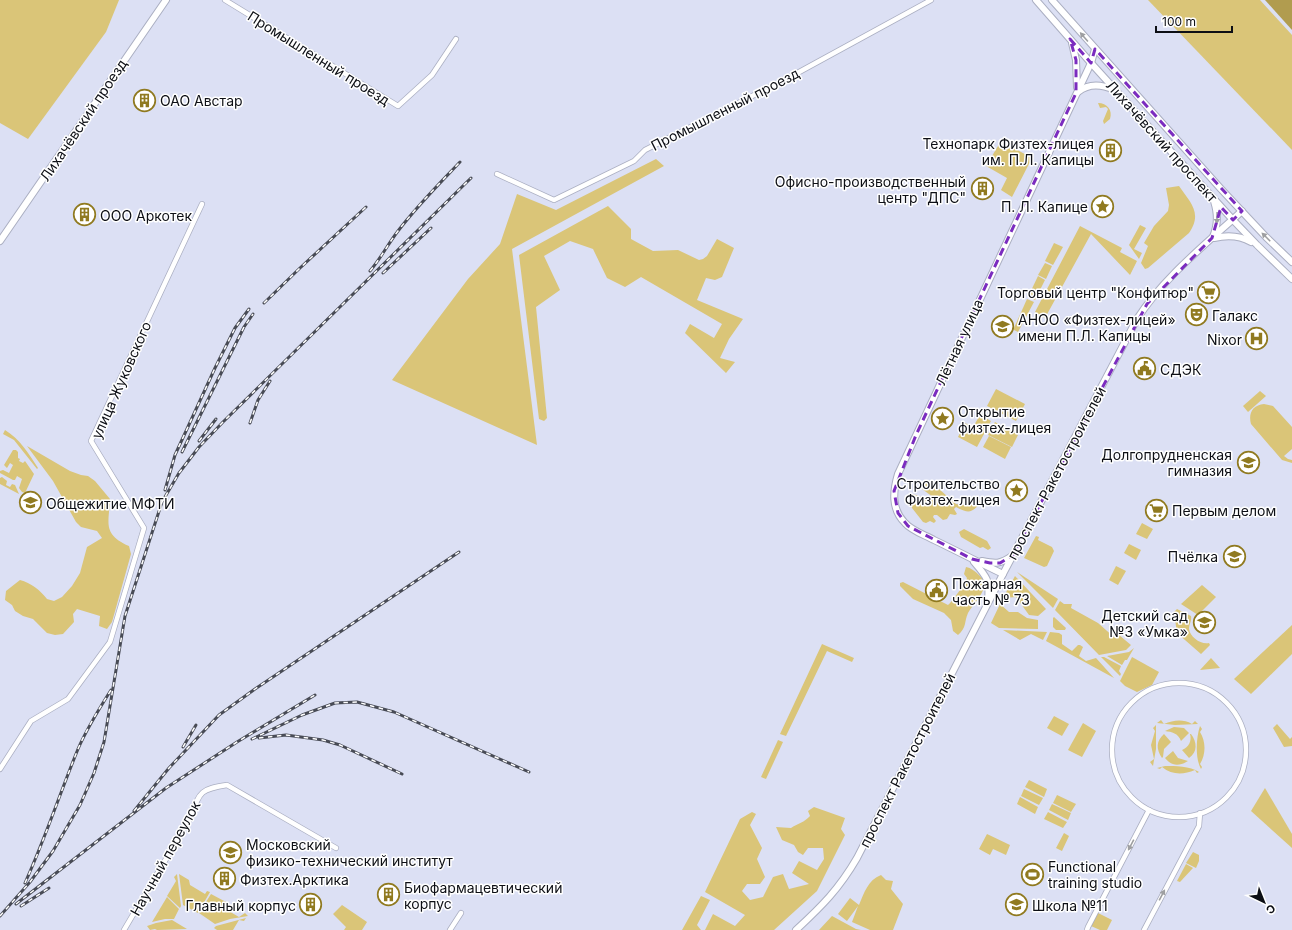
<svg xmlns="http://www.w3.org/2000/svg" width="1292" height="930" viewBox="0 0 1292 930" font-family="Inter,sans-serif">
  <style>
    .green { fill: #dac578 }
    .water { fill: #b19c4f }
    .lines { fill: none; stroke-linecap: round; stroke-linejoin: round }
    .street-casing { stroke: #abafc2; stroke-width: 6 }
    .secondary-casing { stroke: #abafc2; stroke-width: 8 }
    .street { stroke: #fff; stroke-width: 4.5 }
    .secondary { stroke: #fff; stroke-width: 6 }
    .rail-casing { stroke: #484b55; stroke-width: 3 }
    .rail { stroke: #fff; stroke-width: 1.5; stroke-dasharray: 4.5; stroke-linecap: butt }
    .oneway { fill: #9e9fa1 }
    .marked { fill: none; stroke: #7b2cbf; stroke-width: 3; stroke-dasharray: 8 5; stroke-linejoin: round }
    .labels { text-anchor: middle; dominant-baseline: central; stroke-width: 3; stroke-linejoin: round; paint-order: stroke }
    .street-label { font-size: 14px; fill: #0d0f15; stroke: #fff }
    .poi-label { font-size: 14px; fill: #0d0f15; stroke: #fff; text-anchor: start }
  </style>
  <rect width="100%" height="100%" fill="#dce0f4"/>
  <g class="green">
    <polygon points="0,0 119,0 106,32 28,139 0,123"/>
    <polygon points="1148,0 1260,0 1292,35 1292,150"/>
    <path d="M1098,103C1107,103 1113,110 1110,119L1104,124L1103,121L1108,109L1106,107L1100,108Z"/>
    <polygon points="1001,141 1032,158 1012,197 1001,190 1007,178 986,166"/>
    <polygon points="656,159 664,166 512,249 537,445 392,380 468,279 500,244 517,194 556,210"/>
    <path d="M1179,186C1190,202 1203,213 1189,233L1148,268L1145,269L1141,263L1148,246L1144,243L1154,226L1168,211L1169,205L1166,188Z"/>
    <polygon points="608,206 631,229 631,239 653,251 678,250 699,260 703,259 707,256 717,239 734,248 722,277 715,280 706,278 697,300 743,319 729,339 720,358 735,362 726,373 685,333 690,324 714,338 722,324 641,277 625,287 607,278 593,249 570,241 544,256 560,290 536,307 547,418 544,421 539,419 519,255"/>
    <polygon points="1140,225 1146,228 1134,249 1142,253 1139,259 1129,245"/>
    <polygon points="1080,226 1122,248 1120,252 1137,261 1130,275 1091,234 1045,318 1035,312"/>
    <polygon points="1054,243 1063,247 1053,265 1045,261"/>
    <polygon points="1045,263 1052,266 1046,279 1038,275"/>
    <polygon points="1038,276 1045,280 1035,300 1028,297"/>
    <polygon points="1027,299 1034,302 1018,332 1014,330 1014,328"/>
    <polygon points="996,389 1025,404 1016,421 987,406"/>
    <polygon points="1260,391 1266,396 1248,412 1243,406"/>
    <path d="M1264,404L1273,406L1292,427V449L1284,456L1288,459L1292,460V463L1282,460L1251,424C1248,413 1253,405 1264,404Z"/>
    <polygon points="980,415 991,421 977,447 958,437 965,423 973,427"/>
    <polygon points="995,422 1018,435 1012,447 988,435"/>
    <path d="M5,430C20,439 29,454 38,468L37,469L14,440L3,434Z"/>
    <polygon points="989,436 1011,447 1005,459 983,447"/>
    <path d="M27,446L70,471L81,475L88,476L95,481L110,499C109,523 102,534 129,546L131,554L112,622L107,629L99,626L100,616L77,609L73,614L74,622L63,634L55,635L47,633L33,619L23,616L15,611L12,605L5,600L6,591L20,580C31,583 40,590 47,599L54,601L62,597L72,586L80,573L87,547L102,538L97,531L81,527L76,522L53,481Z"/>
    <polygon points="13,450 16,450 18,452 18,458 20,459 19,461 23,463 25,461 34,474 25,493 22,492 19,488 22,479 17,476 15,480 13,480 0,473 0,471 3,470 9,473 13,465 10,463 7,468 4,465"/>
    <polygon points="2,477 7,481 6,485 10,487 12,484 15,485 19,494 0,484 0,478"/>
    <path d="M925,480H929L931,485L939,489L956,504L970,506L977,498L981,502C972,513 969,514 956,507L954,509L957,514L955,515L950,514L947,519L943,520L937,515H934L933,517L936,521L934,523L930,521L926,523L923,522L912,508L910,497L913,494L929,500H933V497L922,489V484Z"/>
    <polygon points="1142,523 1153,529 1147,539 1136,534"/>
    <polygon points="964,529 987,541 991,548 988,550 983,547 980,548 961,537 959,532"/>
    <polygon points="1036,536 1039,537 1038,540 1052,547 1054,551 1047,566 1044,567 1024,558"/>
    <polygon points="1129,544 1141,550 1136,560 1124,553"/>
    <polygon points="1116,566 1126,571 1118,585 1109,580"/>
    <path d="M966,567C971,568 975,571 979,575C993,587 974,602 968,613C964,622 967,627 958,635L953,631L951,620L944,613L913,599L900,586V583L903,582L948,605C952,602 966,582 967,578L964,574Z"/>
    <polygon points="1017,572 1058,599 1053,608"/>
    <polygon points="1015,576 1046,609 1038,616 1029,615 1016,597 1003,598"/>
    <polygon points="1202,585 1216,597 1198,615 1181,604"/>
    <polygon points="1060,601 1064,604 1072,604 1071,608 1098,623 1115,638 1119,635 1131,645 1126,650 1099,655 1055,610"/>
    <polygon points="1000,604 1009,612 1018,612 1027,618 1038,620 1038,629 999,628 991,623"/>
    <path d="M1177,609L1191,616C1192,621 1189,624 1189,629C1190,637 1201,645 1209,643L1210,645L1201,654L1177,633L1174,612Z"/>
    <polygon points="1054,617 1066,628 1065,630 1056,630 1053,627 1053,618"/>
    <polygon points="1292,625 1292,654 1251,694 1234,679"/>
    <polygon points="1003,630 1047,632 1043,640 1031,634 1020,640"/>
    <polygon points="1050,632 1059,633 1062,635 1062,644 1072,651 1078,645 1080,645 1083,647 1079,656 1086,661 1096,658 1114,678 1046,641"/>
    <polygon points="822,644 854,658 852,662 827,651 786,736 780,734"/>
    <polygon points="1134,648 1127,660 1125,660 1122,665 1107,656 1129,652"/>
    <polygon points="1101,657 1104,657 1121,666 1119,671 1121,674 1120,676"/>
    <polygon points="1132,657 1159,672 1152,685 1137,692 1125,686 1120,681"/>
    <polygon points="1211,658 1220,668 1200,670"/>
    <polygon points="1054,716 1069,724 1062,736 1047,728"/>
    <path d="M1161,720L1164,724C1174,720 1183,719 1192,724L1195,721L1198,724L1175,725L1157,723Z"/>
    <polygon points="1083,723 1096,731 1082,757 1068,750"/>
    <polygon points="1277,724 1290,739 1292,737 1292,746 1284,747 1273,728"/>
    <polygon points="1156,725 1156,749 1153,766 1150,762 1154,759 1151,745 1155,731 1153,728"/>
    <path d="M1200,726L1202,729L1200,732C1206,742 1206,754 1200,764L1202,767L1201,769C1195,758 1196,738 1200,726Z"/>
    <path d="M1174,727L1184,728L1189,733L1181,741C1178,733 1172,732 1165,731Z"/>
    <path d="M1164,734L1171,742L1164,749L1163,757L1162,758C1156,749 1156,741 1164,734Z"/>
    <path d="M1190,734H1191C1197,742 1198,752 1189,758L1182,750C1189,747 1192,741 1190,734Z"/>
    <polygon points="778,740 783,742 766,779 761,777"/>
    <path d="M1173,751L1178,758L1188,761C1180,766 1172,767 1165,758Z"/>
    <path d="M1165,766C1175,766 1190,766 1199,772L1197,773L1195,770C1183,775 1172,775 1162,767L1160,769L1157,768Z"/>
    <polygon points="1029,780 1047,789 1044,797 1025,787"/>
    <polygon points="1265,788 1292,834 1292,848 1251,811"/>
    <polygon points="1024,789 1043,798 1039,805 1021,796"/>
    <polygon points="1057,795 1076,804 1071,812 1053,803"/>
    <polygon points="1020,797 1038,807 1035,814 1017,804"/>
    <polygon points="1052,804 1071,813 1068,820 1049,810"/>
    <path d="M814,807L845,818L841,829L845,835L817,891L774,930H705L713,914L735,926L745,915L705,892L740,819L752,812L756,814L750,825L762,848L757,859L765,877L760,884H747L742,891L750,900L763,897L773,877L783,874L789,889L809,884L792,873L799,861L817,870L824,859L823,848H808L803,855L798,852L794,845L782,840L776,827L791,828C797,824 805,822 810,816L808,811Z"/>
    <polygon points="1048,812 1067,822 1063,828 1044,819"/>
    <polygon points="1064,833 1069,836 1062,851 1056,848"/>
    <polygon points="987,834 1010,845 1006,855 993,849 990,855 979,849"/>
    <polygon points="1193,852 1199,855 1199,861 1196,868 1186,863"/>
    <polygon points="1186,864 1193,868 1180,882 1177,881"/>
    <polygon points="177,874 181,906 180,908 167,896 176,881 174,877"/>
    <polygon points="179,874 189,880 190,885 205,894 207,891 210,892 198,913 183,905"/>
    <path d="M881,875L886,880L893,881L891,889L903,904L893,930H870L852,922L858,906L847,921L838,914L850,898L859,905C864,893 868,880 881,875Z"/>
    <polygon points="211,894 226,902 228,905 227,910 239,917 245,913 248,916 230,919 215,924 199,913"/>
    <polygon points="701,896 710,900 697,925 701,930 682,930"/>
    <polygon points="167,897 179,909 174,919 165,919 152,922"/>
    <polygon points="342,905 367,922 362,930 344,930 346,927 333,914"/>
    <polygon points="1098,913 1112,920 1107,930 1100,930 1091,926"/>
    <polygon points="832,916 856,929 861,930 819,930"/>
    <polygon points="246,918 244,921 239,920 233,930 217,930 214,928 216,926"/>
    <polygon points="172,920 187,929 157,930 155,929 150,930 147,926 156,923"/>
  </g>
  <polygon class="water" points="1265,0 1292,0 1292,30"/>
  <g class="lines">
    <defs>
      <g id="street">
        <polyline points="225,0 398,106 432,75 456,39"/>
        <polyline points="497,174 554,200 634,161 645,150 790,77 931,0"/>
        <circle cx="1179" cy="750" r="67"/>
        <polyline points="0,769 31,721 68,699 110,642 144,528 91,441 202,204"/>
        <path d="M124,930L192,815C199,791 202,789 227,785L336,848"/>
        <polyline points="450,930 461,913"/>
        <polyline points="1087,930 1088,927 1149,810"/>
        <polyline points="1144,930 1199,826 1200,813"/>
      </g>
      <g id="secondary">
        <polyline points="1036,0 1091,63 1233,220 1257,245 1292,279"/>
        <polyline points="1052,0 1221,189 1266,237 1292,262"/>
        <polyline points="1072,43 1076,60 1077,87"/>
        <path d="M1078,92C1089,83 1101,84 1114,90"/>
        <path d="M1213,237C1218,224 1218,214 1214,201"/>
        <path d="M1214,238C1227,235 1239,235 1251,242"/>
        <polyline points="0,241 166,0"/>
        <path d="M982,561C996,564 1000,564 1012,556"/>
        <path d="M974,562C987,577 990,580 988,600"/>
        <path d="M1003,574C980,563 957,551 934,540C925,535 912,531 905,523C891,509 893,491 898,474L1091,63L1095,49"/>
        <path d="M796,930C822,906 839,889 857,858L1003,574L1137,319C1164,277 1205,245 1242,211"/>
      </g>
    </defs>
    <use href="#street" class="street-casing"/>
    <use href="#secondary" class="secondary-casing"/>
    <use href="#street" class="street"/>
    <use href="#secondary" class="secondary"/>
    <defs>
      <g id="rail">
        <path d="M370,271C381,258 388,244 398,231C417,206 439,184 460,162"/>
        <polyline points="383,273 431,228"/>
        <polyline points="264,303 300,268 366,207"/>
        <polyline points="250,423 258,400 270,381"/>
        <polyline points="199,441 216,419"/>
        <polyline points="182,452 244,327 253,314"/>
        <polyline points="165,490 175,455 215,368 235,328 249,309"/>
        <polyline points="259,738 286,735 323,740 340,745 402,774"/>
        <polyline points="252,739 302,715 335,703 357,702 394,712 529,772"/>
        <polyline points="183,747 196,725"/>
        <polyline points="134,811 169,768 219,715 255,689 459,552"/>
        <path d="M25,883C45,839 60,793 78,749C87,728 99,709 111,690"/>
        <polyline points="16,904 166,788 237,742 315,695"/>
        <polyline points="21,906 49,888"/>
        <polyline points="0,916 30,882 53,851 80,805 94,773 104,742 125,616 162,502 179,473 199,447 223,422 471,178"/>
      </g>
    </defs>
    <use href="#rail" class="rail-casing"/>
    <use href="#rail" class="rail"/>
  </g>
  <defs><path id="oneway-solid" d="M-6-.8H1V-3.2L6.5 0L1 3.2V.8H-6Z"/></defs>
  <g class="oneway">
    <use href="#oneway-solid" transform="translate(1084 37) rotate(-131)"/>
    <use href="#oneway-solid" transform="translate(1217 218) rotate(91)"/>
    <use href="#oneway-solid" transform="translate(1266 237) rotate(-135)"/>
    <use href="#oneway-solid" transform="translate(1131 845) rotate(118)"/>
    <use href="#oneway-solid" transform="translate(1162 895) rotate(-62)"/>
  </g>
  <path class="marked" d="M1070,39L1091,63L1095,49L1242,211L1233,220L1221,207L1212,238L1147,304L1013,555L1000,563H990L972,559L908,526L898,513L894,491L916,435L1076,93V60Z"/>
  <defs>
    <symbol id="building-ring" viewBox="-11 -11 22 22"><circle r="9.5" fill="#fff" stroke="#907a20" stroke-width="1.5"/><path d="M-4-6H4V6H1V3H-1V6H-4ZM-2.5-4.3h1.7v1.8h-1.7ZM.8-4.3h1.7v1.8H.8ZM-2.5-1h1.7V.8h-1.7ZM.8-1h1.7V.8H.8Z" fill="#907a20"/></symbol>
    <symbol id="sight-ring" viewBox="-11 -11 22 22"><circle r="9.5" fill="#fff" stroke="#907a20" stroke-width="1.5"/><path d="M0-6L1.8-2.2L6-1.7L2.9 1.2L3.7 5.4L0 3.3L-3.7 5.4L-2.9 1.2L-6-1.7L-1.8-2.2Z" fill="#907a20"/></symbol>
    <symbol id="supermarket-ring" viewBox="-11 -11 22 22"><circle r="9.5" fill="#fff" stroke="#907a20" stroke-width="1.5"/><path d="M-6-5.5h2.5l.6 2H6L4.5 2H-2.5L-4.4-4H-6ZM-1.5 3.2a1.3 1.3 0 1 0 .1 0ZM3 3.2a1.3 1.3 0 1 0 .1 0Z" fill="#907a20"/></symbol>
    <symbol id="theatre-ring" viewBox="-11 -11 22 22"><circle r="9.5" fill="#fff" stroke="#907a20" stroke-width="1.5"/><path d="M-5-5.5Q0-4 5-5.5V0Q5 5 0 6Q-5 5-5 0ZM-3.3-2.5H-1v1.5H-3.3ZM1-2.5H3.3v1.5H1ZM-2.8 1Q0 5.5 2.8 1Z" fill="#907a20"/></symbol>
    <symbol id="school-ring" viewBox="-11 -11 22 22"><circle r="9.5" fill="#fff" stroke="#907a20" stroke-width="1.5"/><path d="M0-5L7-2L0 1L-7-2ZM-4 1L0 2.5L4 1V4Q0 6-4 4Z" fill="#907a20"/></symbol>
    <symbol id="hospital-ring" viewBox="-11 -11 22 22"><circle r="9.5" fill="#fff" stroke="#907a20" stroke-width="1.5"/><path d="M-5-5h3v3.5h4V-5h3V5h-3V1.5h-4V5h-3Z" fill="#907a20"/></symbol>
    <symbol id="civic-ring" viewBox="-11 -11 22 22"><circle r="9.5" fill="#fff" stroke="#907a20" stroke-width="1.5"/><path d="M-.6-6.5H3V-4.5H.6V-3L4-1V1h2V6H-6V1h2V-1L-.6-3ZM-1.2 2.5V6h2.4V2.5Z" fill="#907a20"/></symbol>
    <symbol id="university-ring" viewBox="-11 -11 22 22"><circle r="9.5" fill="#fff" stroke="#907a20" stroke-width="1.5"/><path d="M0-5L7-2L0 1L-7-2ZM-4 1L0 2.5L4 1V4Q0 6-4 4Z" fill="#907a20"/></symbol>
    <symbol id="stadium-ring" viewBox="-11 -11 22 22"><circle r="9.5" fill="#fff" stroke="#907a20" stroke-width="1.5"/><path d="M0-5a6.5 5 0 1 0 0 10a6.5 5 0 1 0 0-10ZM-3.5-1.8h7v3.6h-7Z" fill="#907a20"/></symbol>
  </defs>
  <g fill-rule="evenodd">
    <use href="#building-ring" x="132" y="88" width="25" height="25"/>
    <use href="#building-ring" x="1098" y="138" width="25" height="25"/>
    <use href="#building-ring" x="970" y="176" width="25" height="25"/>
    <use href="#sight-ring" x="1090" y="194" width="25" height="25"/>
    <use href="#building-ring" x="72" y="202" width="25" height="25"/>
    <use href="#supermarket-ring" x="1196" y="280" width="25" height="25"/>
    <use href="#theatre-ring" x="1184" y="302" width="25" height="25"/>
    <use href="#school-ring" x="990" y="314" width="25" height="25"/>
    <use href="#hospital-ring" x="1244" y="326" width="25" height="25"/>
    <use href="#civic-ring" x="1132" y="356" width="25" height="25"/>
    <use href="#sight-ring" x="930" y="406" width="25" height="25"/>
    <use href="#school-ring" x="1236" y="450" width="25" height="25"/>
    <use href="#sight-ring" x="1004" y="478" width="25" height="25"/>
    <use href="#university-ring" x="18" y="490" width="25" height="25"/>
    <use href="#supermarket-ring" x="1144" y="498" width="25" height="25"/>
    <use href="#school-ring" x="1222" y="544" width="25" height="25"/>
    <use href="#civic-ring" x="924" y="578" width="25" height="25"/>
    <use href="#school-ring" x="1192" y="610" width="25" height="25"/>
    <use href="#university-ring" x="218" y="840" width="25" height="25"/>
    <use href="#stadium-ring" x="1020" y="862" width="25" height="25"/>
    <use href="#building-ring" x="212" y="866" width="25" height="25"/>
    <use href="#building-ring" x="376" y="882" width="25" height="25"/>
    <use href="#building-ring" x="298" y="892" width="25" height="25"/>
    <use href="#school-ring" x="1004" y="892" width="25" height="25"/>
  </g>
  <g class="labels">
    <g class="street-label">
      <text transform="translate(319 58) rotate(32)">Промышленный проезд</text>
      <text transform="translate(725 109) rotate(-27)">Промышленный проезд</text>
      <text transform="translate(83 120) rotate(-56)">Лихачёвский проезд</text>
      <text transform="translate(1162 141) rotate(48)">Лихачёвский проспект</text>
      <text transform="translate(959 342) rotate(-65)">Лётная улица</text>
      <text transform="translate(121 380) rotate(-66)">улица Жуковского</text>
      <text transform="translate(1056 473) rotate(-62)">проспект Ракетостроителей</text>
      <text transform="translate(907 760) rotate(-63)">проспект Ракетостроителей</text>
      <text transform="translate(165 858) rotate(-61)">Научный переулок</text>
    </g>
    <g class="poi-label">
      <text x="160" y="100">ОАО Австар</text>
      <text x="1094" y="143" text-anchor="end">Технопарк Физтех-лицея<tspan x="1094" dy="16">им. П.Л. Капицы</tspan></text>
      <text x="966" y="181" text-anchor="end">Офисно-производственный<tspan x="966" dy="16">центр "ДПС"</tspan></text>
      <text x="1088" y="206" text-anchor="end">П. Л. Капице</text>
      <text x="100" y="215">ООО Аркотек</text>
      <text x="1194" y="292" text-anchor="end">Торговый центр "Конфитюр"</text>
      <text x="1212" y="315">Галакс</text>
      <text x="1018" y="319">АНОО «Физтех-лицей»<tspan x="1018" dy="16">имени П.Л. Капицы</tspan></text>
      <text x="1242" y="339" text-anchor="end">Nixor</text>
      <text x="1160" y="369">СДЭК</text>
      <text x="958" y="411">Открытие<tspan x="958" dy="16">физтех-лицея</tspan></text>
      <text x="1232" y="454" text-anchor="end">Долгопрудненская<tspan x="1232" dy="16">гимназия</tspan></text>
      <text x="1000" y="483" text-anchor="end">Строительство<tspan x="1000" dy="16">Физтех-лицея</tspan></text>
      <text x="46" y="503">Общежитие МФТИ</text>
      <text x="1172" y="510">Первым делом</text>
      <text x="1218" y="556" text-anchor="end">Пчёлка</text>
      <text x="952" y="583">Пожарная<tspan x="952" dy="16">часть № 73</tspan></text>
      <text x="1188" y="615" text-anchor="end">Детский сад<tspan x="1188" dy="16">№3 «Умка»</tspan></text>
      <text x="246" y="844">Московский<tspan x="246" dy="16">физико-технический институт</tspan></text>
      <text x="1048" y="866">Functional<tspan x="1048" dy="16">training studio</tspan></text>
      <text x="240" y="879">Физтех.Арктика</text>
      <text x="404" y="887">Биофармацевтический<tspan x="404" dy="16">корпус</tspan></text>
      <text x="296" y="905" text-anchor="end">Главный корпус</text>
      <text x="1032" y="905">Школа №11</text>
    </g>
  </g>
  <g transform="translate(1264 902) rotate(137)" stroke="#ffffff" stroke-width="3" paint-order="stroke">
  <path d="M0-3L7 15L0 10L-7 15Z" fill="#0d0f15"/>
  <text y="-6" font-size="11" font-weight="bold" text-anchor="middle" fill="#0d0f15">С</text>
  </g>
  <path d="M1156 26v6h76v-6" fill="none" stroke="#0d0f15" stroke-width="2"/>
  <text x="1162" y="26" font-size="12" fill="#0d0f15" stroke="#ffffff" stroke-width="3" paint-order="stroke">100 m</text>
</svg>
